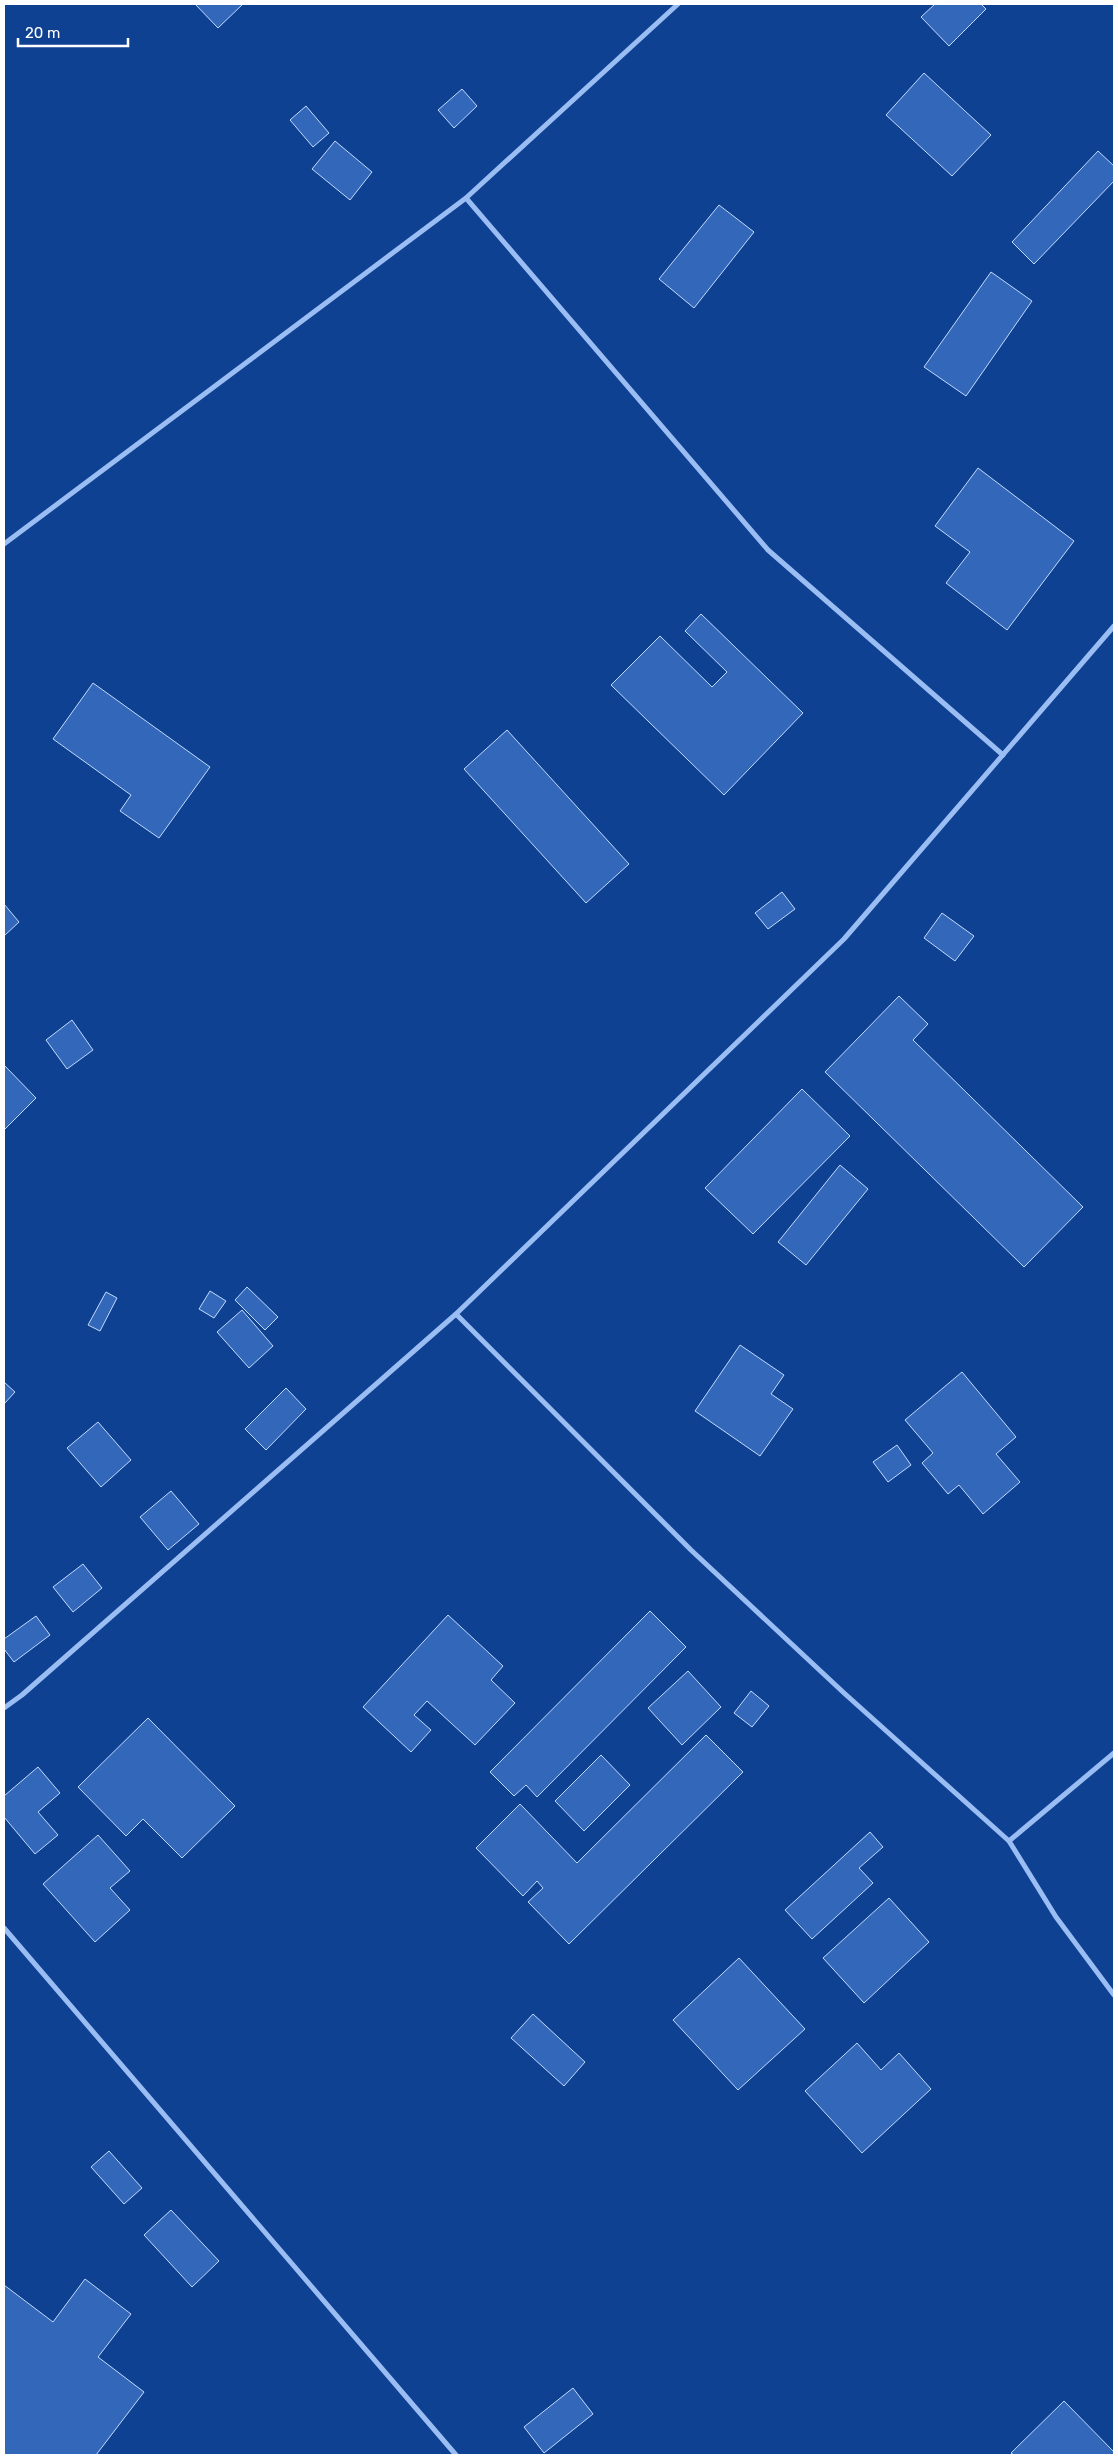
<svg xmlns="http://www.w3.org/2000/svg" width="1118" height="2459" viewBox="0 0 1118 2459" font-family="Rubik,sans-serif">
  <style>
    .building { fill: #3367ba; stroke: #c2dafe }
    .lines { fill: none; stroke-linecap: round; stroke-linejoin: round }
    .minor { stroke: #9abdf4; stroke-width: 5 }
  </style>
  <rect width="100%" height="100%" fill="#0f4192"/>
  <g class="building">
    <polygon points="195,4 243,4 218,28"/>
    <polygon points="935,4 981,4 986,9 949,46 921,17"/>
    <polygon points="924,73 991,135 952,176 886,115"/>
    <polygon points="462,89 477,106 454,128 438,110"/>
    <polygon points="306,106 329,133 313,147 290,120"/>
    <polygon points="335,141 372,172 350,200 312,169"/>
    <polygon points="1098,151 1114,166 1114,181 1034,264 1012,242"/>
    <polygon points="719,205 754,232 694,308 659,279"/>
    <polygon points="991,272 1032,301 966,396 924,367"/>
    <polygon points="978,468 1074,541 1007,630 946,583 970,552 935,526"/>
    <polygon points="701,614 803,713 724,795 611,685 660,636 712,687 727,672 685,631"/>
    <polygon points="93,683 210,767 159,838 120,811 131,795 53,739"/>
    <polygon points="507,730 629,864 586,903 464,769"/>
    <polygon points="782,892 795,909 768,929 755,913"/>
    <polygon points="4,904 19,922 4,936"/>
    <polygon points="942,913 974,936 955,961 924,938"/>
    <polygon points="899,996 928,1024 913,1040 1083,1207 1024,1267 825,1072"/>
    <polygon points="72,1020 93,1050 67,1069 46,1040"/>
    <polygon points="4,1065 36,1098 4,1130"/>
    <polygon points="802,1089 850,1136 753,1234 705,1188"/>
    <polygon points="840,1165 868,1189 806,1265 778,1242"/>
    <polygon points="247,1287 278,1317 265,1330 235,1300"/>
    <polygon points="210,1291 226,1301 214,1318 199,1309"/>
    <polygon points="106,1292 117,1298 100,1331 88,1325"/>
    <polygon points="242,1310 273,1346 249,1368 217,1332"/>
    <polygon points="740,1345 784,1375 771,1394 793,1409 760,1456 695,1411"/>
    <polygon points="962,1372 1016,1437 996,1454 1020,1482 983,1514 959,1485 948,1494 922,1463 933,1453 905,1420"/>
    <polygon points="4,1382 15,1392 4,1404"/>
    <polygon points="286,1388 306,1409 266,1450 245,1429"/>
    <polygon points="98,1422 131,1460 101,1487 67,1448"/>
    <polygon points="897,1445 911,1465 888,1482 873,1462"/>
    <polygon points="171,1491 199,1524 168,1550 140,1517"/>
    <polygon points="83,1564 102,1588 73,1612 53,1587"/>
    <polygon points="650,1611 686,1647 537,1797 526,1785 514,1796 490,1772"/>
    <polygon points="448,1615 503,1666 491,1680 515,1703 475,1745 427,1701 414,1715 431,1730 411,1752 363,1707"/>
    <polygon points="36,1616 50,1635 14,1662 4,1649 4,1639"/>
    <polygon points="688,1671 721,1707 682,1745 648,1708"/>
    <polygon points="751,1691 769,1706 752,1727 734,1713"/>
    <polygon points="148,1718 235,1806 182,1858 143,1819 126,1836 78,1787"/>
    <polygon points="706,1735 743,1772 569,1944 528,1902 543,1888 537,1881 523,1896 476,1848 520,1804 577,1863"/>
    <polygon points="601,1755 630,1785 584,1831 555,1801"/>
    <polygon points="38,1767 60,1793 38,1812 58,1835 35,1854 4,1817 4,1796"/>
    <polygon points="870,1832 883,1847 859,1868 873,1883 812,1939 785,1910"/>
    <polygon points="98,1835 130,1871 110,1888 130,1910 95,1942 43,1884"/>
    <polygon points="889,1898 929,1942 864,2003 823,1958"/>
    <polygon points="739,1958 805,2029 738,2090 673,2020"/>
    <polygon points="533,2014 585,2062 564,2086 511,2038"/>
    <polygon points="857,2043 881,2070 899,2053 931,2089 862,2153 805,2091"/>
    <polygon points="109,2151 142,2188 124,2204 91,2167"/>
    <polygon points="171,2210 219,2261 192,2287 144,2235"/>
    <polygon points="85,2279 131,2314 98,2357 144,2392 96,2455 4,2455 4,2285 53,2322"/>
    <polygon points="573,2388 593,2414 544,2453 524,2427"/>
    <polygon points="1064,2401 1114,2452 1114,2455 1014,2455 1011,2453"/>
  </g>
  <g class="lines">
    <g class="minor">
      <polyline points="466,198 678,4"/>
      <polyline points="4,544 466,198 768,550 1003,755"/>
      <polyline points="456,1314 691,1550 844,1693 1009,1841 1114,1753"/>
      <polyline points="4,1708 22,1695 456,1314 844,939 1114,626"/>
      <polyline points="1009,1841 1056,1917 1114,1995"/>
      <polyline points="4,1928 456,2455"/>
    </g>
  </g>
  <rect width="1118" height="2459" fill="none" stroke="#ffffff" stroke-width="10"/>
  <path d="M18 38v8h110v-8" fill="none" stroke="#ffffff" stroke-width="2.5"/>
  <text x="25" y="38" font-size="15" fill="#ffffff" stroke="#0f4192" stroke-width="4" paint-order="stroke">20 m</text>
</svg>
